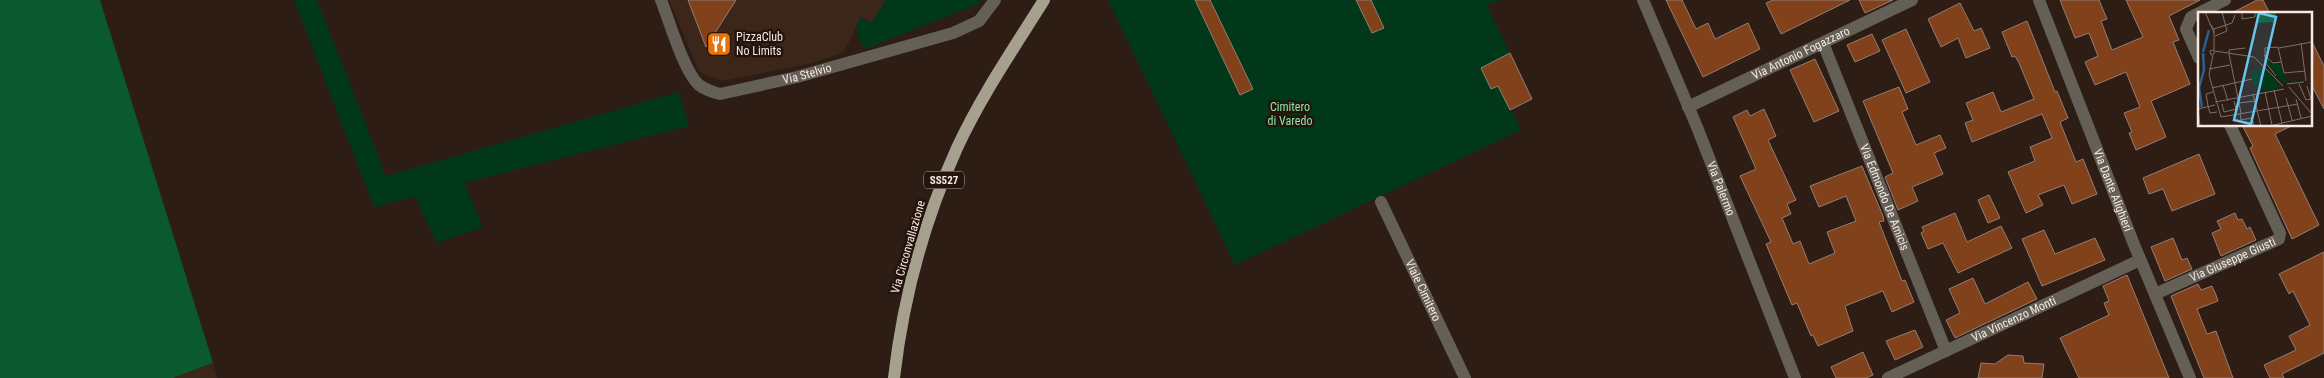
<svg xmlns="http://www.w3.org/2000/svg" width="2324" height="378" viewBox="0 0 2324 378" font-family="'Roboto Condensed',sans-serif">
  <style>
    .built { fill: #3c261a }
    .green { fill: #003819 }
    .forest { fill: #0a592f }
    .building { fill: #80411b; stroke: #937e74 }
    .lines { fill: none; stroke-linecap: round; stroke-linejoin: round }
    .minor { stroke: #646058; stroke-width: 12 }
    .major { stroke: #a6a08f; stroke-width: 12 }
    .labels { text-anchor: middle; dominant-baseline: central; stroke-width: 5; stroke-linejoin: round; paint-order: stroke }
    .shield { fill: #24140c; stroke: #b7aaa3; stroke-width: 1 }
    .shield-label { font-size: 11px; font-weight: bold; fill: #f6eae4 }
    .poi-label { font-size: 12px; fill: #f6eae4; stroke: #24140c; text-anchor: start }
    .street-label { font-size: 12px; fill: #f6eae4; stroke: #24140c }
    .park-label { font-size: 12px; fill: #87e7a5; stroke: #24140c }
    .inset-river { fill: none; stroke: #296092; stroke-width: 2.5 }
    .inset-road { fill: none; stroke: #7e6f68; stroke-width: 1 }
    .view { fill: #66c4ef; fill-opacity: 0.15; stroke: #66c4ef; stroke-width: 2.5 }
    .inset-edge { fill: none; stroke: #f6eae4; stroke-width: 2.5 }
  </style>
  <rect width="100%" height="100%" fill="#2e1d15"/>
  <g class="built">
    <polygon points="669,0 886,0 871,23 861,17 844,52 813,63 722,81 699,72"/>
    <polygon points="213,363 217,378 174,378"/>
  </g>
  <g class="green">
    <polygon points="294,0 317,0 386,176 679,92 689,126 464,183 483,227 437,243 415,197 374,207"/>
    <path d="M886,0H981L978,4L866,49C857,37 853,31 861,17L871,23Z"/>
    <polygon points="1108,0 1500,0 1487,5 1532,99 1511,110 1521,130 1235,265"/>
  </g>
  <polygon class="forest" points="0,0 100,0 213,363 173,378 0,378"/>
  <g class="building">
    <polygon points="688,0 736,0 706,47"/>
    <polygon points="1195,0 1210,0 1253,89 1240,95"/>
    <polygon points="1356,0 1371,0 1384,28 1372,33"/>
    <polygon points="1666,0 1682,0 1696,29 1708,23 1715,39 1748,23 1760,49 1703,77"/>
    <polygon points="1773,0 1850,0 1781,34 1766,3"/>
    <polygon points="1859,0 1893,0 1865,13"/>
    <polygon points="2060,0 2099,0 2107,19 2101,21 2112,50 2143,37 2126,0 2200,0 2169,16 2179,40 2173,42 2190,84 2151,101 2166,137 2136,150 2129,133 2132,132 2124,113 2140,107 2126,72 2095,85 2085,62 2098,56 2089,33 2075,38"/>
    <polygon points="2257,0 2263,0 2270,14 2230,14"/>
    <polygon points="1960,3 1974,31 1981,28 1990,48 1966,58 1958,38 1941,47 1928,19"/>
    <polygon points="2027,21 2055,92 2057,91 2068,118 2060,122 2076,162 2083,159 2097,194 2072,204 2064,185 2038,195 2043,205 2026,213 2008,172 2035,161 2030,147 2052,138 2042,114 1972,142 1965,123 1973,120 1966,103 1993,92 2001,112 2034,99 2019,63 2015,56 2012,57 2002,32"/>
    <polygon points="1906,29 1930,82 1906,93 1882,40"/>
    <polygon points="1872,34 1880,51 1855,62 1847,45"/>
    <polygon points="2310,38 2324,66 2324,109 2310,82"/>
    <polygon points="1510,53 1532,99 1510,110 1498,86 1491,89 1481,68"/>
    <polygon points="1815,59 1839,111 1814,122 1790,70"/>
    <polygon points="1899,87 1908,109 1902,112 1916,145 1940,135 1946,148 1934,153 1943,174 1912,187 1918,201 1898,210 1885,177 1893,173 1863,101"/>
    <polygon points="1764,109 1776,136 1768,140 1796,200 1787,204 1791,214 1782,218 1793,244 1800,241 1809,264 1835,253 1827,232 1856,221 1846,196 1819,207 1810,186 1862,166 1883,216 1884,221 1879,222 1902,281 1905,280 1914,302 1892,312 1883,291 1845,306 1853,331 1818,346 1813,335 1811,336 1797,303 1792,305 1766,244 1771,242 1740,176 1756,169 1733,117 1747,110 1750,116"/>
    <polygon points="2242,125 2293,125 2275,134 2319,225 2292,239 2250,148 2253,146"/>
    <polygon points="2199,154 2215,194 2172,211 2163,189 2149,194 2143,178"/>
    <polygon points="1989,195 2000,218 1988,223 1978,200"/>
    <polygon points="1955,213 1967,242 2001,226 2012,248 1958,273 1943,243 1928,249 1921,233 1924,231 1922,227"/>
    <polygon points="2235,213 2238,220 2242,219 2247,229 2250,227 2256,240 2221,256 2212,233 2221,229 2217,221"/>
    <polygon points="2044,230 2055,254 2095,238 2105,260 2042,286 2022,239"/>
    <polygon points="2173,238 2182,260 2187,258 2192,269 2165,281 2151,247"/>
    <polygon points="2324,252 2324,353 2282,374 2284,378 2270,378 2264,365 2296,350 2289,336 2310,325 2293,291 2289,294 2279,274"/>
    <polygon points="2127,275 2169,378 2079,378 2060,338 2109,315 2104,303 2109,301 2103,286"/>
    <polygon points="1973,278 1985,304 2028,282 2037,299 1955,338 1946,320 1960,313 1949,289"/>
    <polygon points="2198,284 2201,290 2212,286 2216,295 2218,301 2197,309 2207,334 2216,331 2233,378 2204,378 2171,296"/>
    <polygon points="1915,330 1923,347 1895,360 1886,341"/>
    <polygon points="1863,352 1873,375 1866,378 1836,378 1831,367"/>
    <polygon points="2008,355 2023,356 2024,363 2044,364 2042,378 1978,378 1981,363 1995,364"/>
  </g>
  <g class="lines">
    <g class="minor">
      <path id="s1" d="M661,0C669,20 684,72 699,85C706,90 712,92 720,94L797,77L953,33L979,21L995,0"/>
      <path id="s2" d="M1643,0L1697,127L1795,378"/>
      <path id="s3" d="M2039,0L2133,242L2190,378"/>
      <path id="s4" d="M1823,43L1946,351"/>
      <polyline points="2199,58 2186,29 2191,17 2225,0"/>
      <path id="s5" d="M1688,107L1912,0"/>
      <path id="s6" d="M1381,202L1465,378"/>
      <path id="s7" d="M2155,294L2279,239L2280,233L2230,125"/>
      <path id="s8" d="M1888,378L2140,260"/>
    </g>
    <path class="major" d="M894,378C903,299 924,221 957,148C981,96 1014,48 1044,0"/>
  </g>
  <defs>
    <symbol id="restaurant-square" viewBox="-11 -11 22 22"><rect x="-9" y="-9" width="18" height="18" rx="4" fill="#e8710a" stroke="#24140c"/><path d="M-5-6h1v4h1v-4h1v4h1v-4h1v5L-1.5 .5V6h-2V.5L-5-1ZM5-6V6H3V1.5H1.5Q1.5-4 5-6Z" fill="#fff"/></symbol>
  </defs>
  <g fill-rule="evenodd">
    <use href="#restaurant-square" x="705" y="30" width="28" height="28"/>
  </g>
  <g class="labels">
    <rect class="shield" x="924" y="171.5" width="40" height="17" rx="4"/>
    <g class="shield-label">
      <text x="944" y="180">SS527</text>
    </g>
    <g class="poi-label">
      <text x="736" y="37">PizzaClub<tspan x="736" dy="14">No Limits</tspan></text>
    </g>
    <g class="street-label">
      <text stroke="none"><textPath href="#s5" startOffset="125">Via Antonio Fogazzaro</textPath></text>
      <text stroke="none"><textPath href="#s1" startOffset="206">Via Stelvio</textPath></text>
      <text stroke="none"><textPath href="#s2" startOffset="204">Via Palermo</textPath></text>
      <text stroke="none"><textPath href="#s3" startOffset="204">Via Dante Alighieri</textPath></text>
      <text stroke="none"><textPath href="#s4" startOffset="166">Via Edmondo De Amicis</textPath></text>
      <text transform="translate(908 247) rotate(-74)">Via Circonvallazione</text>
      <text stroke="none"><textPath href="#s7" startOffset="85">Via Giuseppe Giusti</textPath></text>
      <text stroke="none"><textPath href="#s6" startOffset="98">Viale Cimitero</textPath></text>
      <text stroke="none"><textPath href="#s8" startOffset="139">Via Vincenzo Monti</textPath></text>
    </g>
    <g class="park-label">
      <text x="1290" y="107">Cimitero<tspan x="1290" dy="14">di Varedo</tspan></text>
    </g>
  </g>
  <g transform="translate(2198 12)">
    <rect width="114" height="114" fill="#2e1d15"/>
    <path d="M68,45L75,52L82,51L89,70L107,68L90,72L84,70L67,50ZM67,56L84,75L83,76L63,80L62,74H56L53,59Z" fill="#003819"/>
    <path d="M58,0H78L79,10L59,11Z" fill="#0a592f"/>
    <path class="inset-river" d="M5,40L11,18M4,95L1,76L6,58L5,41"/>
    <path class="inset-road" d="M7,0L16,21M44,0V7L57,5V0M12,12L16,17V39M16,17L34,11L37,3M17,24L29,19L24,0M103,31L108,69M81,36L114,30M12,39L15,38L17,41L13,43ZM17,39L56,45L85,74M31,41V38L47,36M31,42L43,101M15,43L11,63L23,105M66,43L75,51L83,50M11,57L32,53M78,64L67,50V36L80,35L86,61L107,59M89,72L106,70M101,72L108,88L113,87L109,74M25,73L30,89M91,75L114,102M14,76L54,67M76,78L84,111M15,80L8,82L10,94L12,101L19,100M67,80L74,113M55,82L63,114M88,86L94,108M98,87L103,106M17,90L86,77M41,91L57,89M24,92L26,100L38,97L36,89M0,97L17,93M0,97L2,114M42,101L43,108L54,106L56,114M23,105L100,92M72,114L114,104"/>
    <path class="view" d="M61,1L78,5L53,112L36,108Z"/>
    <rect width="114" height="114" class="inset-edge"/>
  </g>
</svg>
